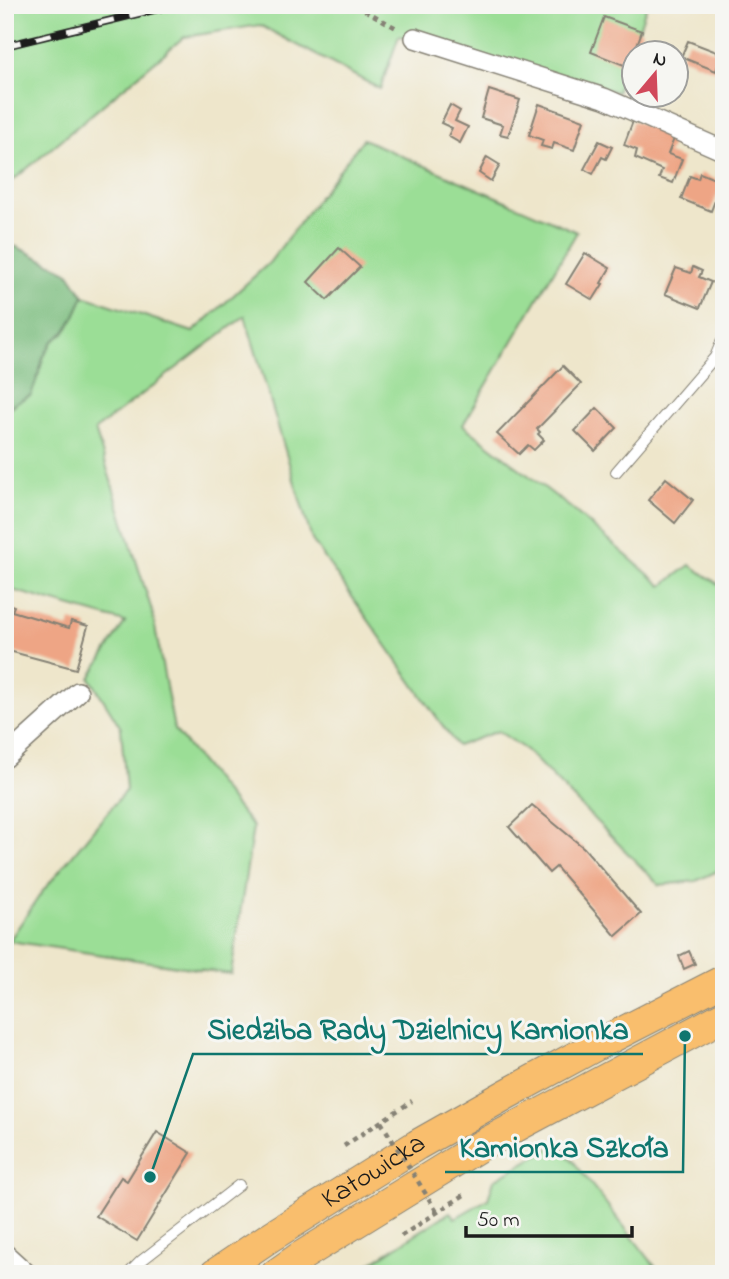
<svg xmlns="http://www.w3.org/2000/svg" width="729" height="1279" viewBox="0 0 729 1279" font-family="'Indie Flower',sans-serif">
  <style>
    .green { fill: #9bde96; stroke: #5c7d59; stroke-width: 2 }
    .forest { fill: #7cbd7f; stroke: #4c6c4e; stroke-width: 2 }
    .building { fill: #eea585 }
    .lines { fill: none; stroke-linecap: round; stroke-linejoin: round }
    .service-casing { stroke: #858174; stroke-width: 12 }
    .minor-casing { stroke: #858174; stroke-width: 22 }
    .primary-casing { stroke: #858174; stroke-width: 32 }
    .path { stroke: #858174; stroke-width: 4.5; stroke-dasharray: 5 5; stroke-linecap: butt }
    .service { stroke: #fff; stroke-width: 10 }
    .minor { stroke: #fff; stroke-width: 19 }
    .primary { stroke: #f9be6d; stroke-width: 30 }
    .rail-casing { stroke: #1c1c1c; stroke-width: 8 }
    .rail { stroke: #f6f6f2; stroke-width: 5; stroke-dasharray: 16; stroke-linecap: butt }
    .path-bridge { stroke: #858174; stroke-width: 4.5; stroke-dasharray: 5 5; stroke-linecap: butt }
    .labels { text-anchor: middle; dominant-baseline: central; stroke-width: 6; stroke-linejoin: round; paint-order: stroke }
    .street-label { font-size: 28px; fill: #1c1c1c; stroke: #f6f6f2 }
    .leader { fill: none; stroke: #0f766e; stroke-width: 2.5 }
    .callout-dot { fill: #0f766e; stroke: #f6f6f2; stroke-width: 2.5 }
    .callout-label { font-size: 30px; text-anchor: middle; font-weight: bold; fill: #0f766e; stroke: #f6f6f2; stroke-width: 6; stroke-linejoin: round; paint-order: stroke }
  </style>
  <rect width="100%" height="100%" fill="#f6f6f2"/>
  <filter id="ink" filterUnits="userSpaceOnUse"><feTurbulence type="fractalNoise" baseFrequency=".0143" numOctaves="2"/><feDisplacementMap in="SourceGraphic" scale="14" xChannelSelector="R" yChannelSelector="G"/><feConvolveMatrix kernelMatrix="1 2 1 2 8 2 1 2 1" color-interpolation-filters="sRGB"/></filter>
  <filter id="wash" filterUnits="userSpaceOnUse"><feTurbulence type="fractalNoise" baseFrequency=".00686" numOctaves="4" result="noise"/><feDisplacementMap in="SourceGraphic" scale="28" xChannelSelector="R" yChannelSelector="G"/><feGaussianBlur stdDeviation="1.57" result="paint"/><feColorMatrix in="noise" values="0 0 0 0 0 0 0 0 0 0 0 0 0 0 0 0 0 1.4 0 .05"/><feComposite in="paint" operator="in"/></filter>
  <g filter="url(#wash)">
    <rect width="100%" height="100%" fill="#eee6cb"/>
    <g class="green">
      <polygon points="5,5 647,5 617,92 399,36 380,89 260,25 184,37 5,187 5,70 13,68 5,68"/>
      <polygon points="363,139 577,232 463,425 571,508 662,586 690,565 724,588 724,868 696,881 659,885 526,750 498,731 457,746 312,540 245,316 95,430 152,611 174,729 253,827 231,974 9,941 42,892 126,790 121,728 90,678 125,622 5,588 5,408 13,406 39,373 43,358 52,342 65,332 74,318 84,296 193,332 269,263"/>
      <polygon points="559,1143 661,1274 371,1274 365,1267 450,1212 455,1218 488,1199 494,1180"/>
    </g>
    <polygon class="forest" points="5,245 17,247 68,272 84,296 74,318 65,332 52,342 43,358 39,373 31,395 5,408"/>
    <g id="blocks">
      <g class="building">
        <polygon points="604,17 642,31 629,67 591,52"/>
        <polygon points="688,41 722,54 716,71 681,57"/>
        <polygon points="489,90 520,100 508,136 500,134 503,125 481,118"/>
        <polygon points="539,104 584,120 574,150 554,143 552,149 541,146 543,140 529,135"/>
        <polygon points="450,105 460,111 455,121 468,127 460,143 448,136 452,128 441,123"/>
        <polygon points="633,121 675,136 668,154 682,159 673,183 659,178 662,170 635,158 637,150 624,145"/>
        <polygon points="599,141 612,147 606,159 602,157 593,174 584,169"/>
        <polygon points="487,157 500,165 491,181 479,173"/>
        <polygon points="700,173 722,182 711,211 681,199 690,176 698,179"/>
        <polygon points="339,248 360,267 327,300 308,282"/>
        <polygon points="585,253 610,268 601,283 603,284 593,300 566,284"/>
        <polygon points="693,267 702,271 699,277 711,282 700,308 665,294 676,268 691,273"/>
        <polygon points="563,366 581,384 537,429 540,432 538,434 544,440 534,450 528,445 519,454 497,434"/>
        <polygon points="597,408 617,428 595,451 575,431"/>
        <polygon points="666,478 693,500 675,523 648,500"/>
        <polygon points="5,603 14,606 12,611 69,628 71,621 88,626 76,669 5,650"/>
        <polygon points="532,805 584,848 641,914 616,936 556,867 549,873 509,827"/>
        <polygon points="689,951 695,964 684,969 679,956"/>
        <polygon points="157,1132 191,1153 137,1241 96,1216 121,1177 127,1181"/>
      </g>
    </g>
  </g>
  <g filter="url(#ink)">
    <use href="#blocks" fill-opacity="0" stroke="#858174" stroke-width="2"/>
    <g class="lines">
      <defs>
        <g id="service">
          <polyline points="616,472 715,357 724,336"/>
          <polyline points="128,1274 141,1261 239,1185"/>
        </g>
        <g id="minor">
          <polyline points="415,38 604,98 724,151"/>
          <polyline points="5,758 78,692"/>
          <polyline points="5,1254 27,1274"/>
        </g>
        <g id="primary">
          <path id="s1" d="M215,1274L270,1237L417,1145L507,1094L599,1044L724,980"/>
          <polyline points="276,1274 300,1257 480,1146 724,1016"/>
        </g>
      </defs>
      <use href="#service" class="service-casing"/>
      <use href="#minor" class="minor-casing"/>
      <use href="#primary" class="primary-casing"/>
      <g class="path">
        <polyline points="356,5 398,29"/>
        <polyline points="344,1146 412,1101"/>
        <polyline points="401,1236 467,1193"/>
      </g>
      <use href="#service" class="service"/>
      <use href="#minor" class="minor"/>
      <use href="#primary" class="primary"/>
      <defs>
        <polyline id="rail" points="5,46 174,5"/>
      </defs>
      <use href="#rail" class="rail-casing"/>
      <use href="#rail" class="rail"/>
      <polyline class="path-bridge" points="381,1122 437,1212"/>
    </g>
  </g>
  <g class="labels">
    <g class="street-label">
      <text stroke="none"><textPath href="#s1" startOffset="189">Katowicka</textPath></text>
    </g>
  </g>
  <path class="leader" d="M150 1177L193 1054H643M685 1036L683 1172H445"/>
  <g class="callout-dot">
    <circle cx="150" cy="1177" r="7"/>
    <circle cx="685" cy="1036" r="7"/>
  </g>
  <g class="callout-label">
    <text x="418" y="1039">Siedziba Rady Dzielnicy Kamionka</text>
    <text x="564" y="1157">Kamionka Szkoła</text>
  </g>
  <rect width="729" height="1279" fill="none" stroke="#f6f6f2" stroke-width="28"/>
  <g transform="translate(655 74) rotate(19)"><circle r="33" fill="#f6f6f2" stroke="#9f9f9c" stroke-width="2"/>
  <path d="M0-5L12 26L0 18L-12 26Z" fill="#d1495b"/>
  <text y="-10" font-size="19" font-weight="bold" text-anchor="middle" fill="#1c1c1c">N</text>
  </g>
  <path d="M466 1226v10h166v-10" fill="none" stroke="#1c1c1c" stroke-width="3.5"/>
  <text x="477" y="1226" font-size="21" fill="#1c1c1c" stroke="#f6f6f2" stroke-width="5" paint-order="stroke">50 m</text>
</svg>
